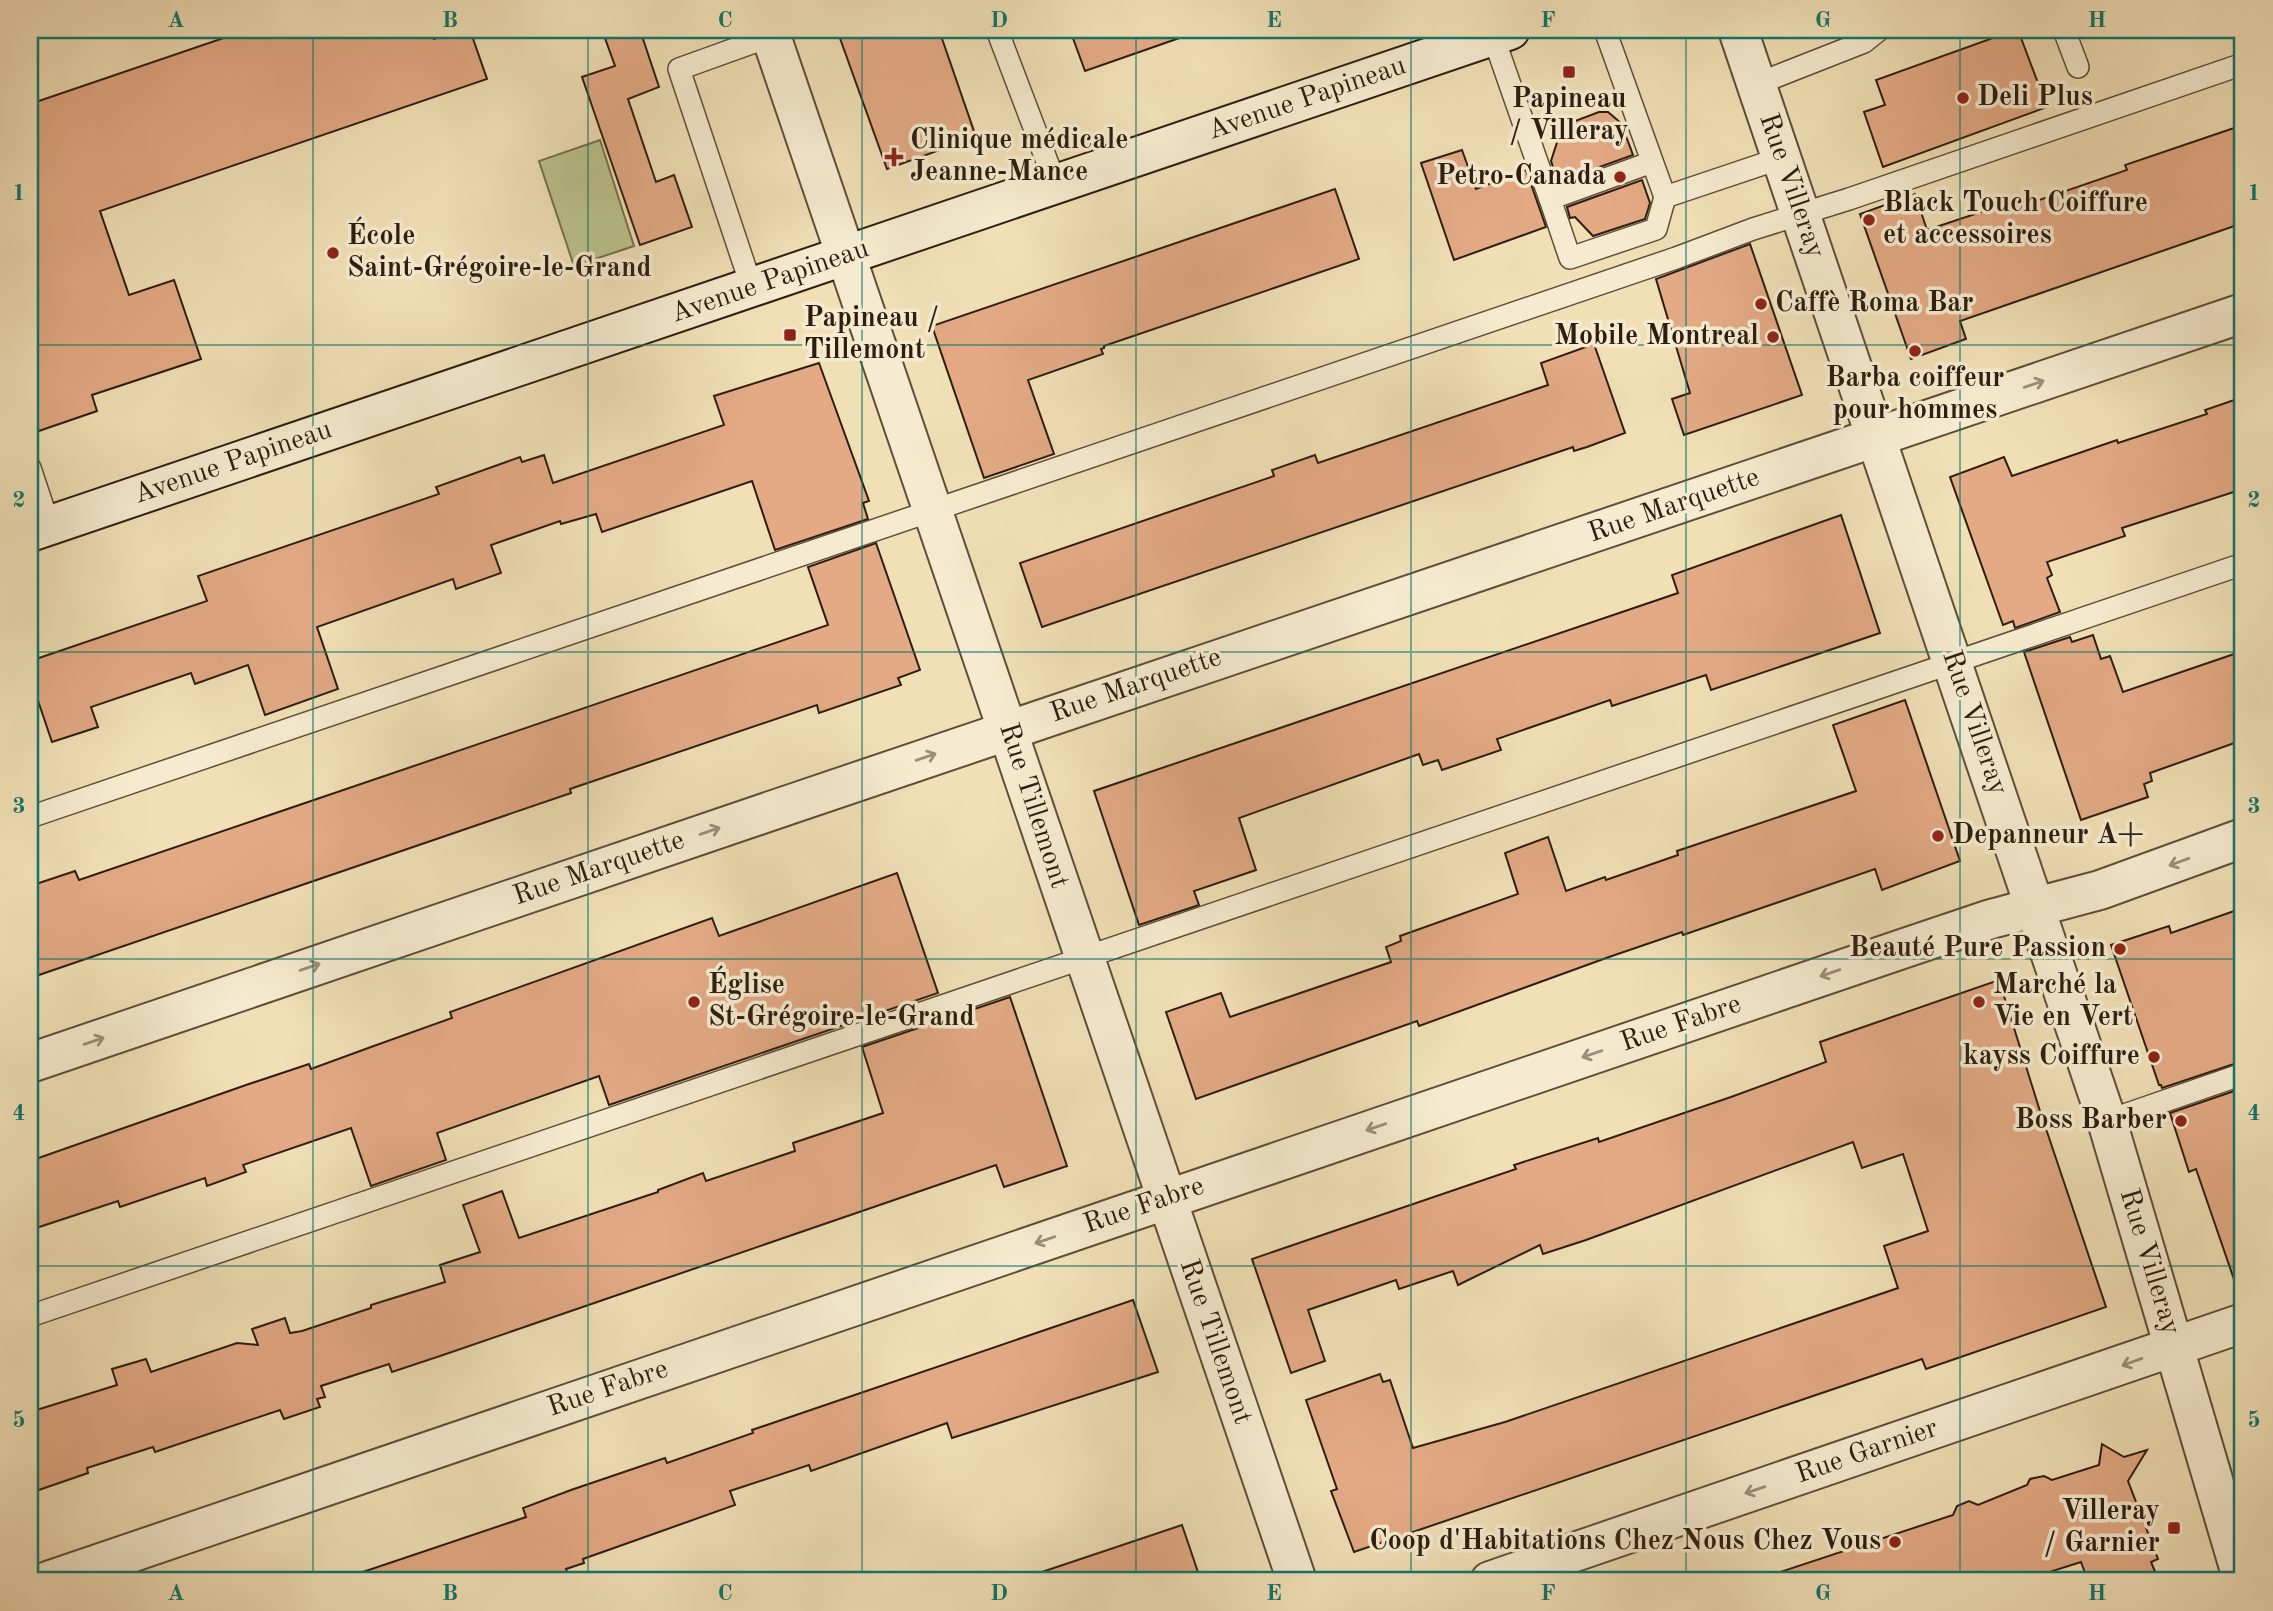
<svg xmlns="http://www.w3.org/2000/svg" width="2273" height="1611" viewBox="0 0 2273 1611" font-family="'Old Standard TT',serif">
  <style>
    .green { fill: #bbc28d; stroke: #74704e; stroke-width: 2 }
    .building { fill: #e3aa85; stroke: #2d1e10; stroke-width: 2 }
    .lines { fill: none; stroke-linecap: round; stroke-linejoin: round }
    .service-casing { stroke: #5e4e3a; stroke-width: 24 }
    .minor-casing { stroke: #5e4e3a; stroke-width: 42 }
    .tertiary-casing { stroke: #5e4e3a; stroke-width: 42 }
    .secondary-casing { stroke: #2d1e10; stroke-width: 42 }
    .service { stroke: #f6ebd0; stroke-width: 21 }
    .minor { stroke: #f6ebd0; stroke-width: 38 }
    .tertiary { stroke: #f6ebd0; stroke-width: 38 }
    .secondary { stroke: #f6ebd0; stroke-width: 38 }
    .oneway { stroke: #9c8f7a }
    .grid { fill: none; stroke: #0f766e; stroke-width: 2; stroke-opacity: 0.55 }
    .poi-dot { fill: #8f2418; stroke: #f6ebd0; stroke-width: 2.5 }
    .labels { text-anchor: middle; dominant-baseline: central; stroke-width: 7; stroke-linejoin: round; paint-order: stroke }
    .poi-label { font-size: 28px; font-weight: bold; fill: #2d1e10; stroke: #f6ebd0; text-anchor: start }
    .street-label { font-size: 28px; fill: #2d1e10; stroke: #f6ebd0 }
    .neatline { fill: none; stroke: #0f766e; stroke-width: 2.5 }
    .grid-label { font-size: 23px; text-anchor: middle; font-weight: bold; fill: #0f766e }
  </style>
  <rect width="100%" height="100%" fill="#f1e0b6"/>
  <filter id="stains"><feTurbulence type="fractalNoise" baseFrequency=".00286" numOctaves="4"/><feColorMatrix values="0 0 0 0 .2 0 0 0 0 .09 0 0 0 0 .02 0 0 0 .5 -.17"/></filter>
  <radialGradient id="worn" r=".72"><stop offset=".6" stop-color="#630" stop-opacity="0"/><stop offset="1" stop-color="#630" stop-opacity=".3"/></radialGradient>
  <polygon class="green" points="600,140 634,246 574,266 539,161"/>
  <g class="building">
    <polygon points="247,30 431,30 434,39 460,30 470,30 487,79 100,211 129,295 174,280 201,359 92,395 97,411 30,434 30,104"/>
    <polygon points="602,30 640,30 659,87 628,99 656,182 674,175 692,227 640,245 582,77 615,66"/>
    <polygon points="837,30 939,30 976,137 887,169"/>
    <polygon points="1070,30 1187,30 1188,35 1085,71"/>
    <polygon points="2015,30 2018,30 2047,107 1883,167 1864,112 1885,105 1876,80"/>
    <polygon points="1599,112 1608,112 1621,123 1633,155 1558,182 1551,161 1561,130 1567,124"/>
    <polygon points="2243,125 2243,223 1960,321 1966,339 1911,359 1860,214 1915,194 1927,230 2008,203 2010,210 2127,170 2125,165"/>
    <polygon points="1462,150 1476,189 1526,170 1546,227 1454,260 1421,163"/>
    <polygon points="1642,180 1650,203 1645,219 1593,236 1575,217 1570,218 1567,207"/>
    <polygon points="1335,189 1359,259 1104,346 1104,348 1101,349 1103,354 1028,380 1054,454 984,478 932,326"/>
    <polygon points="1750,244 1802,395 1684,435 1672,399 1690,393 1656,279"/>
    <polygon points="1594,344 1625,433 1587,447 1574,451 1573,447 1042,627 1020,563 1274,476 1272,470 1315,455 1318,463 1548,385 1541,363"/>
    <polygon points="819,363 869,501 863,503 868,519 775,550 752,481 602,532 596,514 561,524 560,521 491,545 501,573 456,589 453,579 317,627 338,689 265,715 248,665 195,684 191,673 91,707 98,727 52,742 30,677 30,661 207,601 198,576 439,494 436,487 520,457 522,462 544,455 553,483 724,425 714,396"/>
    <polygon points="2243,397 2243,489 2122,528 2125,536 2047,562 2052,575 2047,578 2060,612 2015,628 2013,621 2003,625 1950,477 2004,457 2012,476 2117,440 2118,443 2207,414 2205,410"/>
    <polygon points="1841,515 1880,633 1711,690 1706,675 1612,706 1610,700 1497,739 1501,750 1442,770 1438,760 1423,765 1419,754 1239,818 1256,870 1194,891 1199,905 1139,925 1094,791 1678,593 1672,575"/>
    <polygon points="876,543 920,670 898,678 901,685 819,713 817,705 570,789 571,793 30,978 30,886 75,871 79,880 828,625 808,567"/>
    <polygon points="2093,635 2101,659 2110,656 2123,692 2243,651 2243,740 2150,773 2152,781 2144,784 2148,797 2081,820 2024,652 2070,637 2072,642"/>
    <polygon points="1905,700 1960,861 1882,890 1875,869 1683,935 1682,932 1609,957 1419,1026 1417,1021 1196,1099 1166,1012 1221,993 1230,1017 1391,962 1386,947 1401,941 1400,936 1518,894 1505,853 1548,837 1566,891 1605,877 1606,880 1678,855 1677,851 1856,791 1833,725"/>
    <polygon points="897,873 938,993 609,1105 599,1076 437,1133 446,1160 371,1186 351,1128 243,1165 246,1172 207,1186 205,1178 120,1207 118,1201 30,1230 30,1161 246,1085 309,1064 311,1069 371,1047 452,1018 450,1012 712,918 719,936"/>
    <polygon points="2243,908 2243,1061 2162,1088 2161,1085 2159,1085 2111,945 2169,926 2171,933"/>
    <polygon points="1999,980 2039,1108 2106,1307 1926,1369 1922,1359 1354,1552 1331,1491 1337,1489 1306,1400 1380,1374 1383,1382 1390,1380 1413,1448 1505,1422 1898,1288 1884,1246 1928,1231 1903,1154 1862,1168 1853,1142 1586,1240 1543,1254 1540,1245 1458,1285 1453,1271 1399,1289 1396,1280 1308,1310 1325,1361 1291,1373 1252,1259 1516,1169 1514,1165 1598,1138 1599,1142 1731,1097 1826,1062 1820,1042"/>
    <polygon points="1010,997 1067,1166 1004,1187 996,1165 443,1355 392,1372 389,1364 321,1386 325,1397 317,1399 320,1407 284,1419 280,1410 155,1452 153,1447 87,1468 88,1473 30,1493 30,1412 117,1385 112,1369 146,1359 151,1372 237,1343 258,1345 252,1329 285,1318 290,1333 302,1331 371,1308 371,1305 445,1282 440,1265 480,1252 463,1205 502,1191 519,1238 658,1192 658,1190 703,1173 706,1181 795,1151 793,1143 883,1113 862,1047"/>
    <polygon points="2243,1088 2243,1290 2238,1291 2196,1169 2189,1172 2170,1113"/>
    <polygon points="1133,1300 1158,1372 952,1438 947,1423 811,1471 809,1465 730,1491 735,1505 583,1559 584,1563 566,1569 570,1581 355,1581 354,1575 526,1517 523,1508 571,1490 665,1458 667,1463 753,1433 752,1430"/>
    <polygon points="2102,1444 2124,1457 2147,1450 2128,1481 2158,1559 2151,1562 2159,1581 2088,1581 2081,1562 2021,1581 1772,1581 1771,1575 1953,1515 1957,1506 1969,1501 1978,1505 2027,1485 2030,1479 2044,1476 2052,1480 2099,1465"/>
    <polygon points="1182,1525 1201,1581 1034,1581 1033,1575"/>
  </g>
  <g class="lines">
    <defs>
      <g id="service">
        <polyline points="997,30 1056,185"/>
        <polyline points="1605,30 1665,197 1781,158"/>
        <polyline points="2064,30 2078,67"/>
        <polyline points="1493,36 1550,199 1652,162"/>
        <polyline points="1757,84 1864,42 1879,30"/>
        <polyline points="1550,199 1570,258 1656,229 1665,197"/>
        <polyline points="752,288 679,69 771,36"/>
        <polyline points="30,468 49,525"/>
        <polyline points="30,817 1676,258 1753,229 1849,199 2243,64"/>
        <polyline points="2107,1121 2243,1074"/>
        <polyline points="30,1316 2243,564"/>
      </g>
      <g id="minor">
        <polyline points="769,30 1297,1581"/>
        <path d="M30,1063C767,811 1505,563 2243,313"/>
        <polyline points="48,1581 1902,949 1991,919 2100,890 2243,838"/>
        <polyline points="1490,1581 2243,1323"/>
      </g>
      <polyline id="tertiary" points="1738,30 2107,1121 2243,1581"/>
      <polyline id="secondary" points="30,532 1510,30"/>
    </defs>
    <use href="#service" class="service-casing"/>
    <use href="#minor" class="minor-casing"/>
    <use href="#tertiary" class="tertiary-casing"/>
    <use href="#secondary" class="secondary-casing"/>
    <use href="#service" class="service"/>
    <use href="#minor" class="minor"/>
    <use href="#tertiary" class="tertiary"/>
    <use href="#secondary" class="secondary"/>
  </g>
  <defs><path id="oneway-shaft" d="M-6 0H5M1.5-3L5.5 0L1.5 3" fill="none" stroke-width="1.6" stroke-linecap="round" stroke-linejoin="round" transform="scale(1.75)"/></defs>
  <g class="oneway">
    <use href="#oneway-shaft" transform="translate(2034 384) rotate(-19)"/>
    <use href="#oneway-shaft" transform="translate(926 757) rotate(-19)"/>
    <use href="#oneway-shaft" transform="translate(710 831) rotate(-19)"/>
    <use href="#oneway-shaft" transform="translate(2179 862) rotate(160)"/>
    <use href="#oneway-shaft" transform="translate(310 967) rotate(-19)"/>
    <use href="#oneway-shaft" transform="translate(1830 973) rotate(161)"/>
    <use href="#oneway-shaft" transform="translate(94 1041) rotate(-19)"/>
    <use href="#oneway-shaft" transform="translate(1592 1054) rotate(161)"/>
    <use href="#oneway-shaft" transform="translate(1376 1127) rotate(161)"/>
    <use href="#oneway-shaft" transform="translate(1045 1240) rotate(161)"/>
    <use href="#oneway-shaft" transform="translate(2132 1362) rotate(160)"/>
    <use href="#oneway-shaft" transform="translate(1755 1490) rotate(161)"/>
  </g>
  <path class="grid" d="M313,30V1581M588,30V1581M862,30V1581M1136,30V1581M1411,30V1581M1686,30V1581M1960,30V1581M30,345H2243M30,652H2243M30,959H2243M30,1266H2243"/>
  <g class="poi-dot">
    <rect x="1562" y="65" width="14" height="14" rx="3.5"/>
    <circle cx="1963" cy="98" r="7"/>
    <path d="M890.5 146.5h7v7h7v7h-7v7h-7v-7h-7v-7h7z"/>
    <circle cx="1620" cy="177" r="7"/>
    <circle cx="1869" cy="220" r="7"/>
    <circle cx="333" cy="253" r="7"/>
    <circle cx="1761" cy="304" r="7"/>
    <rect x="783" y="328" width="14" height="14" rx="3.5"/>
    <circle cx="1773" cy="337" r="7"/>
    <circle cx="1915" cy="351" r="7"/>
    <circle cx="1938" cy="836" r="7"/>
    <circle cx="2120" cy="949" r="7"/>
    <circle cx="694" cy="1002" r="7"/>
    <circle cx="1979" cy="1002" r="7"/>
    <circle cx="2154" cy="1057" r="7"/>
    <circle cx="2181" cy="1121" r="7"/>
    <rect x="2167" y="1521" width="14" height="14" rx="3.5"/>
    <circle cx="1895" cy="1542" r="7"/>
  </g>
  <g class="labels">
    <g class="poi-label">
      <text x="1977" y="98">Deli Plus</text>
      <text x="1569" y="100" text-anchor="middle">Papineau<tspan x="1569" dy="32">/ Villeray</tspan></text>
      <text x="910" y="141">Clinique médicale<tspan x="910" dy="32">Jeanne-Mance</tspan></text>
      <text x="1606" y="177" text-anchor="end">Petro-Canada</text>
      <text x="1883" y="204">Black Touch Coiffure<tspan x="1883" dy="32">et accessoires</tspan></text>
      <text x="347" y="237">École<tspan x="347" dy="32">Saint-Grégoire-le-Grand</tspan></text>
      <text x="1775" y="304">Caffè Roma Bar</text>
      <text x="804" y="319">Papineau /<tspan x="804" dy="32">Tillemont</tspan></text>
      <text x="1759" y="337" text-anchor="end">Mobile Montreal</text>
      <text x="1915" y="379" text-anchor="middle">Barba coiffeur<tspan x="1915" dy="32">pour hommes</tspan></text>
      <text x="1952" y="836">Depanneur A+</text>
      <text x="2106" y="949" text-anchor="end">Beauté Pure Passion</text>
      <text x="708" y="986">Église<tspan x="708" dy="32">St-Grégoire-le-Grand</tspan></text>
      <text x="1993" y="986">Marché la<tspan x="1993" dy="32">Vie en Vert</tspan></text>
      <text x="2140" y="1057" text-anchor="end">kayss Coiffure</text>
      <text x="2167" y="1121" text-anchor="end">Boss Barber</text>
      <text x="2160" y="1512" text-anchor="end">Villeray<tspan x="2160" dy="32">/ Garnier</tspan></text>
      <text x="1881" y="1542" text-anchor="end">Coop d'Habitations Chez Nous Chez Vous</text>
    </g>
    <g class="street-label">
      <text transform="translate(1307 99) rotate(-19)">Avenue Papineau</text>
      <text transform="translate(1791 186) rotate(71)">Rue Villeray</text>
      <text transform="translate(770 282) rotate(-19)">Avenue Papineau</text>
      <text transform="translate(233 463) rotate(-19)">Avenue Papineau</text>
      <text transform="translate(1674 506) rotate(-19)">Rue Marquette</text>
      <text transform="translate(1136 686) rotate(-19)">Rue Marquette</text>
      <text transform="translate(1974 723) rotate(71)">Rue Villeray</text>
      <text transform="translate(1033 806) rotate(72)">Rue Tillemont</text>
      <text transform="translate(599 869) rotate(-19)">Rue Marquette</text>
      <text transform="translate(1681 1024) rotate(-19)">Rue Fabre</text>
      <text transform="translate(1144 1206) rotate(-19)">Rue Fabre</text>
      <text transform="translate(2149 1262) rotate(73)">Rue Villeray</text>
      <text transform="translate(1215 1342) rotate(71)">Rue Tillemont</text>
      <text transform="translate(608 1389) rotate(-19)">Rue Fabre</text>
      <text transform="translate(1867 1452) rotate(-19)">Rue Garnier</text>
    </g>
  </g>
  <rect width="2273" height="1611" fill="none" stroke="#f1e0b6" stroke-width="77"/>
  <rect x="38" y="38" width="2196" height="1534" class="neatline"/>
  <g class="grid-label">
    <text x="176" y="27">A</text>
    <text x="450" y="27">B</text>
    <text x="725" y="27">C</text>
    <text x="999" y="27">D</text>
    <text x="1274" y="27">E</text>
    <text x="1548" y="27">F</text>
    <text x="1823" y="27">G</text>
    <text x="2097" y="27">H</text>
    <text x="19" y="200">1</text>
    <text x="2254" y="200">1</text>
    <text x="19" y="507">2</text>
    <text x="2254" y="507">2</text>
    <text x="19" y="813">3</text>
    <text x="2254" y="813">3</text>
    <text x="19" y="1120">4</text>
    <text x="2254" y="1120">4</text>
    <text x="19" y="1427">5</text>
    <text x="2254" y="1427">5</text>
    <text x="176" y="1600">A</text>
    <text x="450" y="1600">B</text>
    <text x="725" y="1600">C</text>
    <text x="999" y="1600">D</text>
    <text x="1274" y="1600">E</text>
    <text x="1548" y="1600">F</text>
    <text x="1823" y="1600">G</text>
    <text x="2097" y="1600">H</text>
  </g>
  <rect width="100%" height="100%" filter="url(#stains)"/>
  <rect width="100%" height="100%" fill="url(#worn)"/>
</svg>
